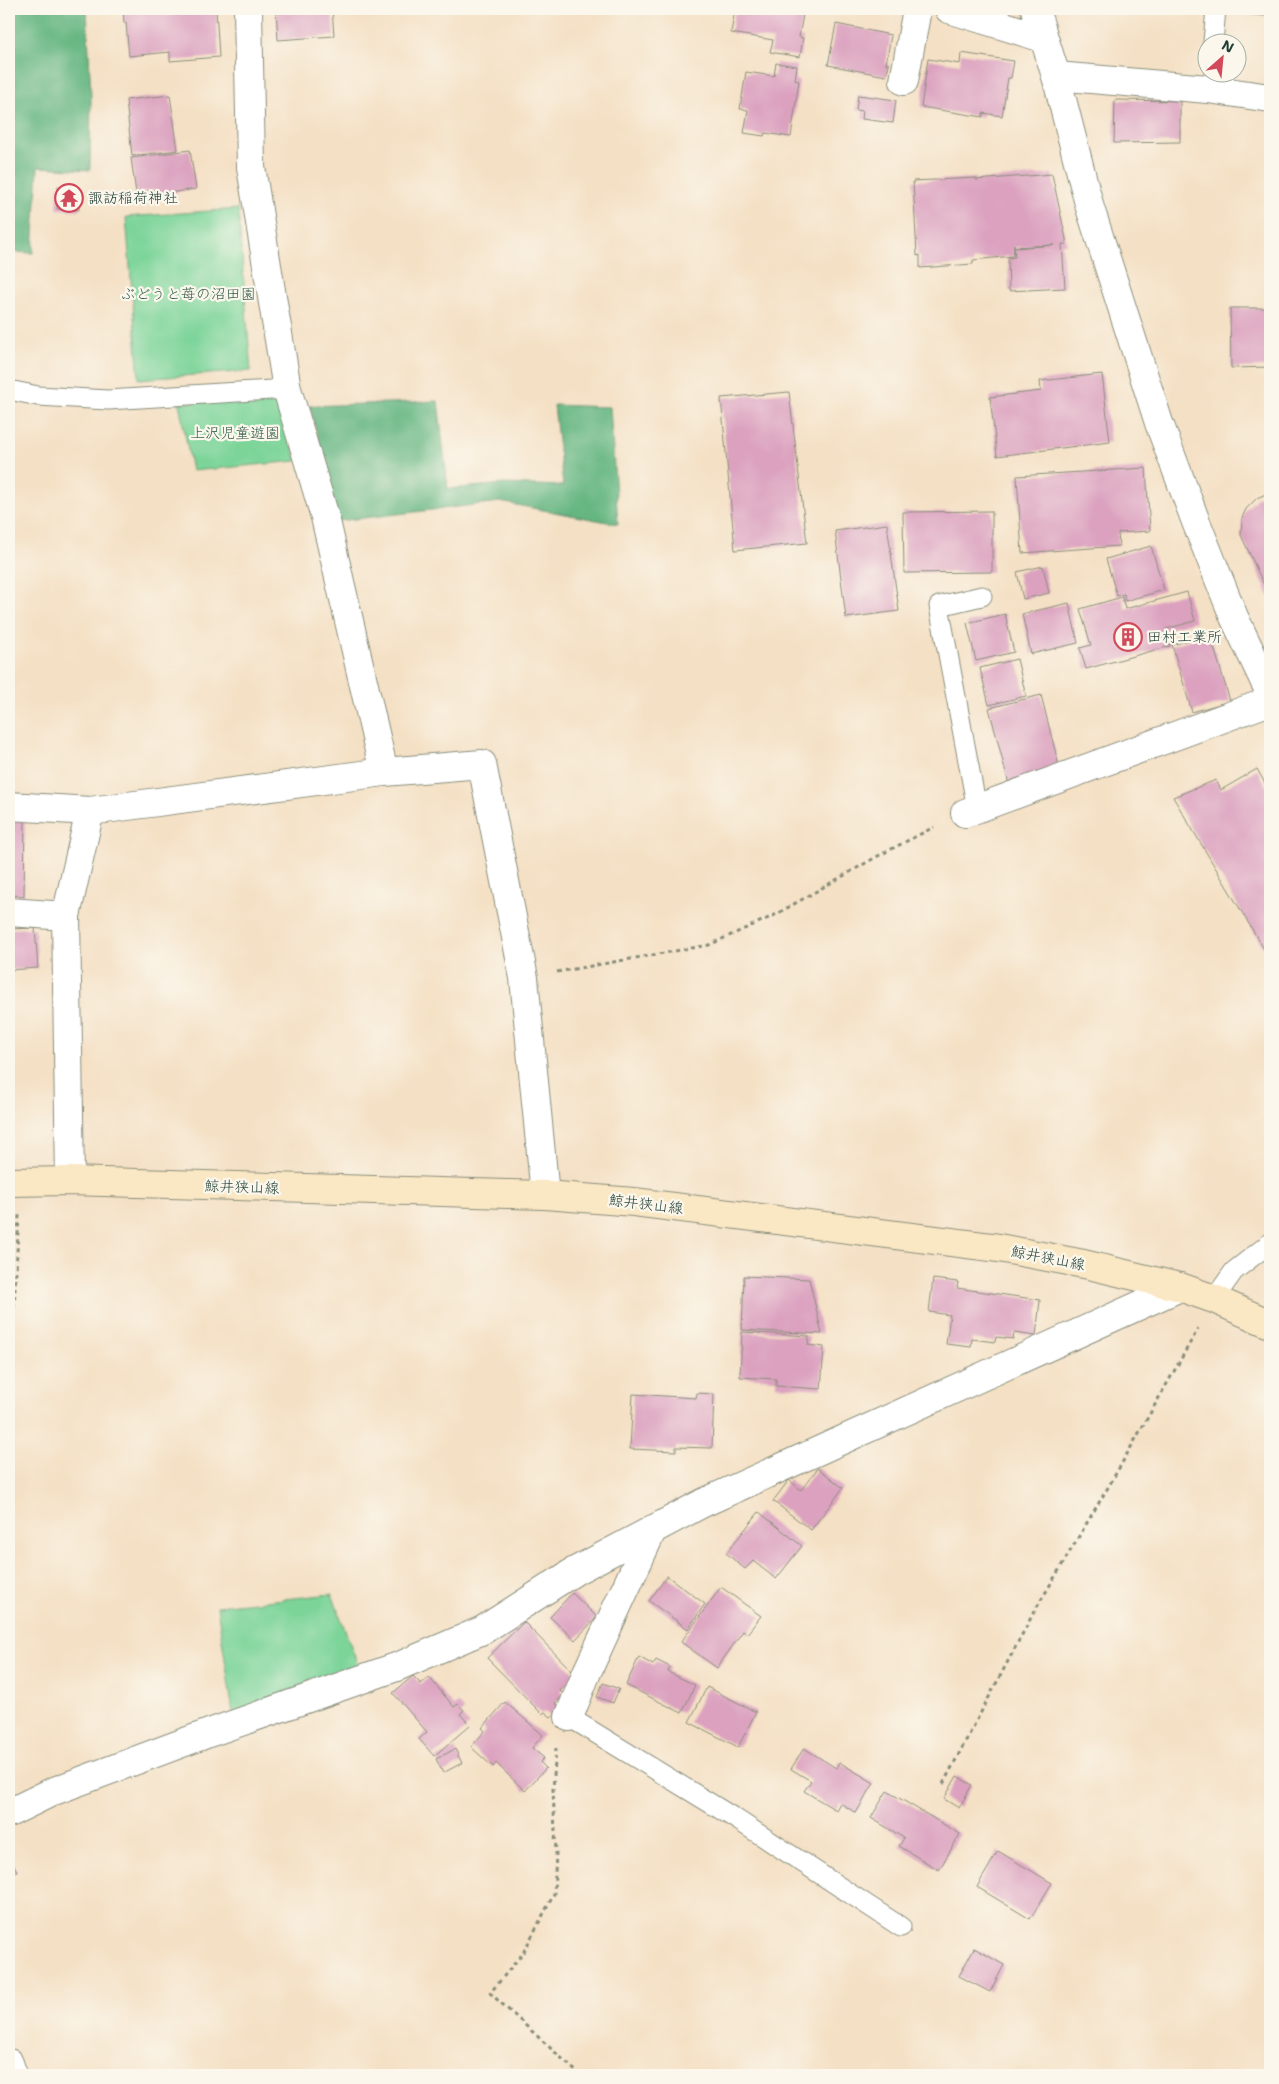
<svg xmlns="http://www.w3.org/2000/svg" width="1279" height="2084" viewBox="0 0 1279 2084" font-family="'Shantell Sans','Klee One',sans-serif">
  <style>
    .green { fill: #7cd499; stroke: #4e8866 }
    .forest { fill: #65b681; stroke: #427a5a }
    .building { fill: #dba1bf }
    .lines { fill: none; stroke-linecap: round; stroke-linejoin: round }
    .service-casing { stroke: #8a8e7c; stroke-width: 21 }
    .minor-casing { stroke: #8a8e7c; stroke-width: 30 }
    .tertiary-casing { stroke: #8a8e7c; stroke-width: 30 }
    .secondary-casing { stroke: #8a8e7c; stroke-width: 30 }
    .path { stroke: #8a8e7c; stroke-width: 3; stroke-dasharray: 4 4; stroke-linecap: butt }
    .service { stroke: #fff; stroke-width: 19 }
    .minor { stroke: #fff; stroke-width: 28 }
    .tertiary { stroke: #fff; stroke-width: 28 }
    .secondary { stroke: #fae7c3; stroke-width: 28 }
    .labels { text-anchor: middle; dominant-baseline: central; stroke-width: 4.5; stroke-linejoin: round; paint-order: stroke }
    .poi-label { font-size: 15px; fill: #1f3d34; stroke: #fbf7ec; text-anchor: start }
    .park-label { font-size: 15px; fill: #325b48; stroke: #fbf7ec }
    .street-label { font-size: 15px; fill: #1f3d34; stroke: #fbf7ec }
  </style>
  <rect width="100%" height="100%" fill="#fbf7ec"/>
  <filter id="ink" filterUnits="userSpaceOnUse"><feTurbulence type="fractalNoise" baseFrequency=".02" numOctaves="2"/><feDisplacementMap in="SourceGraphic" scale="10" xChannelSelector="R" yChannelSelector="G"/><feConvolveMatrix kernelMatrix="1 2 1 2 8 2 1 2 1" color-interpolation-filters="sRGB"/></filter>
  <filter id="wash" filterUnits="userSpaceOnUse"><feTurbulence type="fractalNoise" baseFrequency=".0096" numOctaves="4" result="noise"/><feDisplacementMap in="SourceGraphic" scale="20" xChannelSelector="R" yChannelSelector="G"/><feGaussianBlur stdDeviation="1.12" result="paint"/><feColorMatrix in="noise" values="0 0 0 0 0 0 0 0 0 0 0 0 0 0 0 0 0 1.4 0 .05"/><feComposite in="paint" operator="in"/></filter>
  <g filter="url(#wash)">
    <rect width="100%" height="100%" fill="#f4e0c4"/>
    <g class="green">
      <polygon points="238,209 251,371 139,379 126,217"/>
      <polygon points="275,398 279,401 297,461 192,471 179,403"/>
      <polygon points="332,1594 360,1671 233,1713 217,1606"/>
    </g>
    <g class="forest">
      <polygon points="9,9 87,9 91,97 90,170 38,167 33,253 9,252"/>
      <polygon points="438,401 448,489 505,484 563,486 554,405 610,407 618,524 500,502 338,521 310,406"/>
    </g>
    <g id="blocks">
      <g class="building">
        <polygon points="123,9 216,9 219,57 170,61 170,52 129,56 126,23 124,23"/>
        <polygon points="276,9 332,9 334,36 278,40"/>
        <polygon points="735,9 804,9 799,37 803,38 800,57 770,52 773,40 731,33"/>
        <polygon points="1242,9 1270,9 1270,16 1242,14"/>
        <polygon points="836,24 891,35 886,64 889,64 886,76 828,65"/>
        <polygon points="961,53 1014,61 1011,78 1008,78 1002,116 983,113 983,117 921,107 928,59 960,64"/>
        <polygon points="776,63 797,66 795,80 799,81 791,137 765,133 764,136 744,133 748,110 740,109 746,72 774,76"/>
        <polygon points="170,95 178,150 132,156 126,100"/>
        <polygon points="858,95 896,100 893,123 862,119 863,111 856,110"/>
        <polygon points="1115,100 1180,101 1180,142 1114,143"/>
        <polygon points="190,150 196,189 155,195 155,190 136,193 131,158"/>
        <polygon points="1052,174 1067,244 1062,244 1065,288 1009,291 1008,258 1015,257 1014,248 1054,245 1014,247 1014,244 1013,256 973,260 973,264 920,268 920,255 917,256 913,181 976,178 976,180"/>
        <polygon points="58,186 80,188 79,210 57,209"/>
        <polygon points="1230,308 1270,308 1270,367 1231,368"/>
        <polygon points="1102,374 1110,442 997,456 990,397 1041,391 1040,381"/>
        <polygon points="789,392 807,543 735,550 721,398"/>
        <polygon points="1146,468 1150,531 1118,533 1119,546 1022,553 1017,476"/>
        <polygon points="1270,492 1270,598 1241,535 1242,518 1246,509 1257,498"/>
        <polygon points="992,511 992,572 904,573 903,512"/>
        <polygon points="887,524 899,611 846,618 835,531"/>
        <polygon points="1151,546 1164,590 1125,601 1124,594 1117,596 1106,559"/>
        <polygon points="1043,566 1049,593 1023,599 1017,572"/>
        <polygon points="1187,592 1195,621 1166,629 1170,646 1086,669 1080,648 1091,645 1080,609 1122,597 1125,609"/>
        <polygon points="1069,603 1078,643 1031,654 1022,614"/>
        <polygon points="1005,614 1014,652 976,661 967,623"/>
        <polygon points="1210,634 1230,701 1192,712 1172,645"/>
        <polygon points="1017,659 1026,696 989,705 980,668"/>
        <polygon points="1041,695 1061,774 1010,788 989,708"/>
        <polygon points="1257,769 1270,792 1270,959 1173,797 1216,780 1221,790"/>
        <polygon points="25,817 24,896 9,895 9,818"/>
        <polygon points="35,928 38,968 9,970 9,929"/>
        <polygon points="744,1276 809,1279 822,1334 742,1330"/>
        <polygon points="933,1279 958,1282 957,1288 1040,1300 1036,1336 1014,1333 1013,1339 996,1337 995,1342 972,1339 971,1347 946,1344 950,1315 929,1312"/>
        <polygon points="742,1332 809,1336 808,1345 824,1347 821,1389 776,1386 776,1379 740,1377"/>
        <polygon points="697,1393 714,1394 712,1448 676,1447 676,1451 630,1449 633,1394 696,1398"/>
        <polygon points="818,1468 843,1488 811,1530 773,1501 789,1480 801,1490"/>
        <polygon points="759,1512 802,1546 776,1579 753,1561 745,1569 726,1553"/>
        <polygon points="667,1576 705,1604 688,1629 649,1601"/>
        <polygon points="721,1587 761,1616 747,1634 743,1631 717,1668 681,1642"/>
        <polygon points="572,1593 597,1617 575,1640 550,1617"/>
        <polygon points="524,1622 576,1675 560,1691 564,1695 555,1703 561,1708 551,1717 545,1712 542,1714 487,1658"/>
        <polygon points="639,1657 653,1665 656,1660 670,1667 668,1672 695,1685 682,1713 626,1685"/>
        <polygon points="413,1676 421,1684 429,1677 454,1707 458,1704 464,1710 460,1714 470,1725 434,1756 419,1739 427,1732 393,1693"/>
        <polygon points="603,1683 619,1689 613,1703 597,1697"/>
        <polygon points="707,1687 756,1712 738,1747 689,1722"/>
        <polygon points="505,1702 543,1735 532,1748 544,1758 540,1762 546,1768 525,1791 496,1763 493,1767 471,1747 485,1731 482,1728"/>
        <polygon points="804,1748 836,1768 839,1762 874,1783 856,1813 840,1803 836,1810 804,1791 811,1781 791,1769"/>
        <polygon points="455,1749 462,1763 443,1773 436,1759"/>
        <polygon points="957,1776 972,1785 959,1808 944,1799"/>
        <polygon points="887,1791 960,1834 939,1870 899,1846 904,1838 871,1818"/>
        <polygon points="998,1851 1052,1883 1030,1919 977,1887"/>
        <polygon points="9,1856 17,1871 9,1876"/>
        <polygon points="974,1948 1004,1965 990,1992 959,1976"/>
      </g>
    </g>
  </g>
  <g filter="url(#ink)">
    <use href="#blocks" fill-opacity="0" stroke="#8a8e7c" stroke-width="1"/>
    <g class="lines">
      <defs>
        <g id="service">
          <polyline points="1213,42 1216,9"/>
          <polyline points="9,390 38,396 108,400 287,389"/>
          <polyline points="977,809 939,606 982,596"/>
          <polyline points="1214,1299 1234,1271 1270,1243"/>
          <polyline points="569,1717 736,1819 901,1927"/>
        </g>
        <g id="minor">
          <polyline points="248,9 251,167 287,389 325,517 384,772"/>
          <polyline points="949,9 1043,38"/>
          <polyline points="1056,76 1208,89 1270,98"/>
          <polyline points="904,81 917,9"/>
          <polyline points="9,806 90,811 384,772 482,764 524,978 545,1195"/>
          <polyline points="965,813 1270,701"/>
          <polyline points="9,912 66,916 70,1181"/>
          <polyline points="66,916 90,811"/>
          <polyline points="569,1717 587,1672 653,1529"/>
          <polyline points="9,1813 54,1791 209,1733 399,1666 483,1630 575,1571 703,1503 1180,1287"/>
          <polyline points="9,2063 13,2075"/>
        </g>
        <polyline id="tertiary" points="1035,9 1056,76 1090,208 1159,423 1196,522 1234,617 1270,693"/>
        <polyline id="secondary" points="9,1182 70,1181 545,1195 634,1202 999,1248 1084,1264 1180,1287 1214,1299 1270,1324"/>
      </defs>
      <use href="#service" class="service-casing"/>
      <use href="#minor" class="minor-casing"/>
      <use href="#tertiary" class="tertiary-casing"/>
      <use href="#secondary" class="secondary-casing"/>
      <g class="path">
        <polyline points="557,972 709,945 773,916 878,856 934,827"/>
        <polyline points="9,1403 19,1215"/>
        <polyline points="556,1748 553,1789 556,1853 554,1894 523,1953 490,1993 580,2075"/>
        <polyline points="943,1784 1034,1612 1110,1484 1198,1329"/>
      </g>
      <use href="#service" class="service"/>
      <use href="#minor" class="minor"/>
      <use href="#tertiary" class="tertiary"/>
      <use href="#secondary" class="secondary"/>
    </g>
  </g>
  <defs>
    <symbol id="temple-ring" viewBox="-11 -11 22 22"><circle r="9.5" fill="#fbf7ec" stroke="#d1495b" stroke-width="1.5"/><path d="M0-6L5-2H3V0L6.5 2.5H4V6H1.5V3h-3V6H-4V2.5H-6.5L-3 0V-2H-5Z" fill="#d1495b"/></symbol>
    <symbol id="building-ring" viewBox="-11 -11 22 22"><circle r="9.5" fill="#fbf7ec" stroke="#d1495b" stroke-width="1.5"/><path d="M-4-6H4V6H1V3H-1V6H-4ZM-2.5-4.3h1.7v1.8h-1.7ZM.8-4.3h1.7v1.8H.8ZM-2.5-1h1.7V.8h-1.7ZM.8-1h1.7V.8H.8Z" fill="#d1495b"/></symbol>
  </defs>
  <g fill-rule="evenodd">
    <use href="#temple-ring" x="53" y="182" width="32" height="32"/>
    <use href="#building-ring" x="1112" y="621" width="32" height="32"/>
  </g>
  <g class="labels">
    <g class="poi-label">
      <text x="88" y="198">諏訪稲荷神社</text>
      <text x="1147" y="637">田村工業所</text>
    </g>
    <g class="park-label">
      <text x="188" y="294">ぶどうと苺の沼田園</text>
      <text x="235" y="433">上沢児童遊園</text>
    </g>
    <g class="street-label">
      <text transform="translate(242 1187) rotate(2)">鯨井狭山線</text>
      <text transform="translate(646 1204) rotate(7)">鯨井狭山線</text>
      <text transform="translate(1048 1258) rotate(11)">鯨井狭山線</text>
    </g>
  </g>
  <rect width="1279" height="2084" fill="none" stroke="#fbf7ec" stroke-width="30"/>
  <g transform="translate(1222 58) rotate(27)"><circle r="24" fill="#fbf7ec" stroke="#a3ada2"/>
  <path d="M0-4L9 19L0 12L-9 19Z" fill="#d1495b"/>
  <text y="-8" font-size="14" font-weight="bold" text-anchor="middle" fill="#1f3d34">N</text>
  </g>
</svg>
